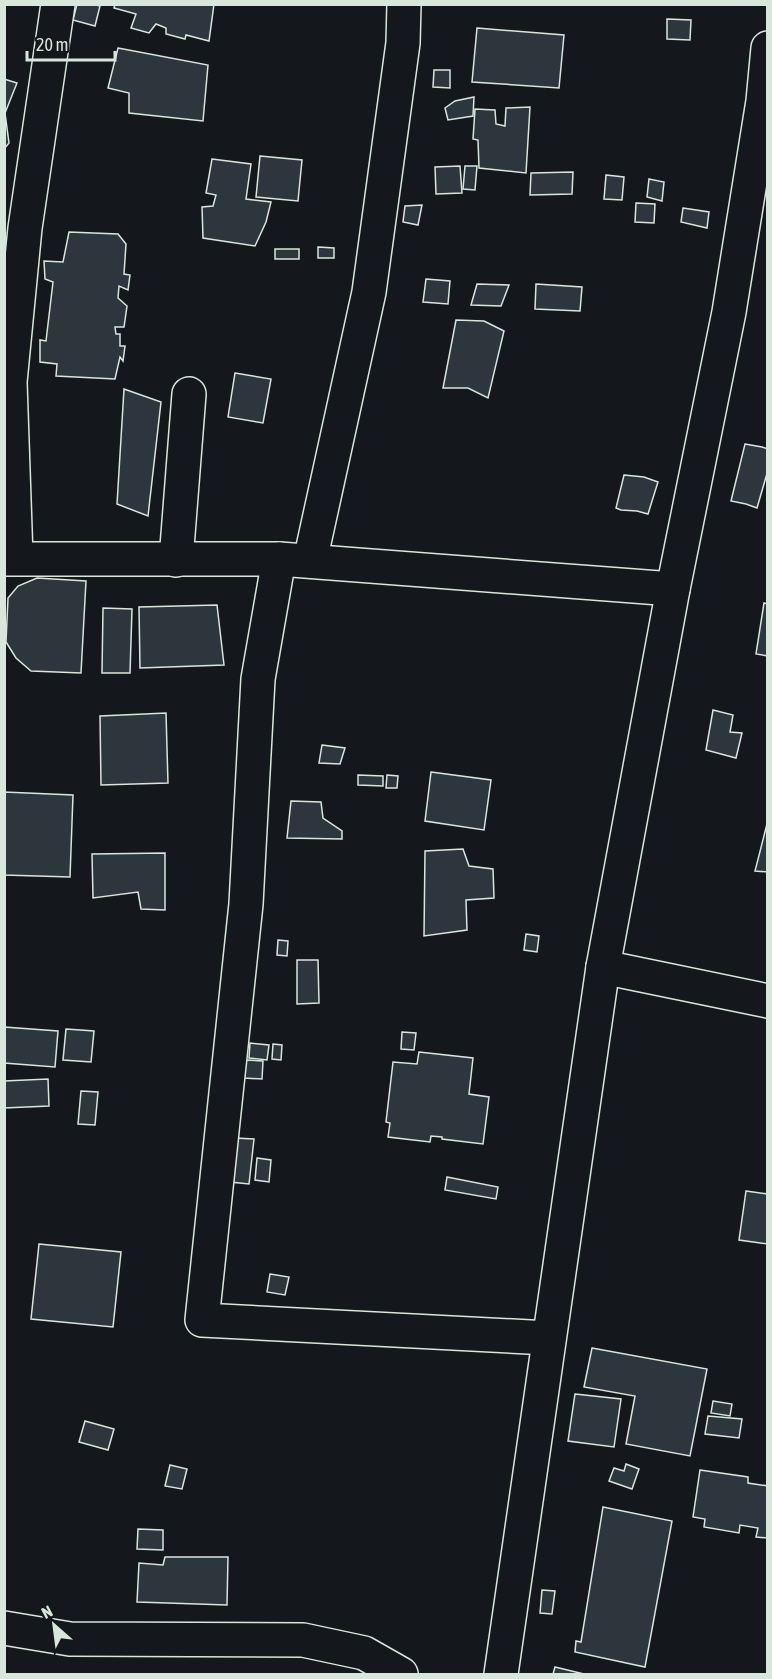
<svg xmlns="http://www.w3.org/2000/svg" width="772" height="1679" viewBox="0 0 772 1679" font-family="'Asap Condensed',sans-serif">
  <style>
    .building { fill: #2c363c; stroke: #d8e6dc; stroke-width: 1.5 }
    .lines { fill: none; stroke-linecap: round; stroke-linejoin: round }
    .minor-casing { stroke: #d8e6dc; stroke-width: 36 }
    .minor { stroke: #14181c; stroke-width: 33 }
  </style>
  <rect width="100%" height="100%" fill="#14181c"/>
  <g class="building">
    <polygon points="77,4 92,4 100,6 95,26 73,20"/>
    <polygon points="115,4 214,4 209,41 186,35 185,39 166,34 166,28 156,24 149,33 131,28 136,14 114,8"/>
    <polygon points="667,19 691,20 690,40 667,39"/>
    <polygon points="477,28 564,35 559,88 472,82"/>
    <polygon points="118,48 208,65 203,121 129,113 129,93 108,88"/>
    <polygon points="434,70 450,70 450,88 433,87"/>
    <polygon points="4,79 17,83 5,113 9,143 4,149"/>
    <polygon points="474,97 473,116 448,120 445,108 455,101"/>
    <polygon points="530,107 526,173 479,168 478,140 473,139 475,109 495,110 496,124 505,126 506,108"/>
    <polygon points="260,156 302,160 298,201 256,197"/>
    <polygon points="212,159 251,164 246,199 271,202 266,222 255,246 203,238 202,207 213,206 216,195 206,193"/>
    <polygon points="460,166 462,193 436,194 435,167"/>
    <polygon points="465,166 477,166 475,190 463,189"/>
    <polygon points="573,172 572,194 530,195 531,173"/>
    <polygon points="606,175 624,177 622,200 604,199"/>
    <polygon points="649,179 664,182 662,201 647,197"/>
    <polygon points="636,203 655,204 654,223 635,222"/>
    <polygon points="422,205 418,225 403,222 405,206"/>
    <polygon points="683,208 709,212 707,228 681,222"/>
    <polygon points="69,232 118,234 126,244 124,274 130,275 128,290 119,286 118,298 127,306 124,327 115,327 116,334 120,334 120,346 125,346 123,361 120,357 115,379 56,376 57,364 40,362 40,340 46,341 53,282 45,279 44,261 63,262"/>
    <polygon points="318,247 334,248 334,258 318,258"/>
    <rect x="275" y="249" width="24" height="10"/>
    <polygon points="426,279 450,281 448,304 423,302"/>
    <polygon points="477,284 509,285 501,306 471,305"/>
    <polygon points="536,284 582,287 580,311 535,309"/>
    <polygon points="456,320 484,321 504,331 488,398 468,388 443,388"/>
    <polygon points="235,373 271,379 263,423 228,417"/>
    <polygon points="124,389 161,402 148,516 117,504"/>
    <polygon points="745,444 762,447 768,449 768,470 757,508 746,504 731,501"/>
    <polygon points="624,475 644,477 658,482 648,514 637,511 621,510 616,508"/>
    <polygon points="37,578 86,581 81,673 31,671 16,658 6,642 8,598 18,586"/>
    <polygon points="764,603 768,604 768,656 756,654"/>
    <polygon points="217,605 224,665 140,668 139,607"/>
    <polygon points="103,608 132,609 130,673 102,673"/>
    <polygon points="713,710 733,715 730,732 742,733 736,758 706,750"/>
    <polygon points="166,713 168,783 101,785 100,716"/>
    <polygon points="322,745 345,748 340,764 319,763"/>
    <polygon points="431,772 491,780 484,830 425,821"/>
    <polygon points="358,775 383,776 383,786 358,785"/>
    <polygon points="387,775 398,776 397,788 386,788"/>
    <polygon points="4,792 73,795 70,877 4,875"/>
    <polygon points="291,801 321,802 323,818 342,831 342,839 287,838"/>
    <polygon points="768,820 768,872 755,871"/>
    <polygon points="463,849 469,866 493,869 494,898 466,900 467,930 424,936 425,851"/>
    <polygon points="165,853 165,910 141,909 138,892 93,898 92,854"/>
    <polygon points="526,934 539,936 537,952 524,950"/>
    <polygon points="278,940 288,941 287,956 277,955"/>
    <polygon points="297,960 318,960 319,1003 297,1004"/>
    <polygon points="4,1027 58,1031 55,1067 4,1063"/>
    <polygon points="66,1029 94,1031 91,1062 63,1060"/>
    <polygon points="402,1032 416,1033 414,1050 401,1049"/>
    <polygon points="250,1043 269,1045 267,1060 249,1058"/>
    <polygon points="273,1044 282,1045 281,1060 272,1059"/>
    <polygon points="419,1052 473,1058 469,1094 489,1097 483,1144 442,1139 442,1137 431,1136 430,1142 388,1137 390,1123 386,1122 393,1062 417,1064"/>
    <polygon points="246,1060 263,1061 262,1079 244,1078"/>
    <polygon points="48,1079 49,1106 4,1108 4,1081"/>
    <polygon points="81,1091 98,1092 95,1125 78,1124"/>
    <polygon points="235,1138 254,1139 249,1184 230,1182"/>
    <polygon points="257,1158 271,1160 269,1182 255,1180"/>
    <polygon points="447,1177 498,1187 496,1199 445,1190"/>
    <polygon points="746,1191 768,1194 768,1244 739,1240"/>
    <polygon points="39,1244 121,1252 113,1327 31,1319"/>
    <polygon points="270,1274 289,1277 285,1295 267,1292"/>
    <polygon points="592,1348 707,1369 690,1456 626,1444 635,1396 584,1387"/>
    <polygon points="575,1394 621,1399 614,1447 568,1441"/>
    <polygon points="713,1401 732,1404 730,1416 711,1413"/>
    <polygon points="708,1416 742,1419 739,1438 705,1434"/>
    <polygon points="85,1421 114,1429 108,1450 79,1442"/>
    <polygon points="626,1464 639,1469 632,1489 609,1481 614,1468 624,1471"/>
    <polygon points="170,1465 187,1469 182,1489 165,1486"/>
    <polygon points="700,1470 748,1477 748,1483 768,1486 768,1538 756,1537 758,1528 740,1525 739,1533 704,1527 705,1519 693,1517"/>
    <polygon points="603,1507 672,1521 645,1667 575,1652 576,1641 581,1642"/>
    <polygon points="138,1529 163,1530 163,1550 137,1549"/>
    <polygon points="165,1557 228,1557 227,1605 137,1602 139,1563 163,1565"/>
    <polygon points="542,1590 555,1591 552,1614 540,1613"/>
    <polygon points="555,1667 584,1674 553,1674"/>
  </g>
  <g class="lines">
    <defs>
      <g id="minor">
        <polyline points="16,558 10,382 25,228 58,4"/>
        <polyline points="4,559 279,559 673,589"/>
        <polyline points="279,559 258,679 246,904 202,1320 549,1338"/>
        <polyline points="176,560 189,394"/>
        <polyline points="310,561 369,292 403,43 404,4"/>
        <polyline points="603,967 768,1001"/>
        <polyline points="4,1628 70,1639 303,1640 364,1653 401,1674"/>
        <polyline points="501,1674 603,967 673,589 729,312 763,101 768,48"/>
      </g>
    </defs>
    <use href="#minor" class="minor-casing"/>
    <use href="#minor" class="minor"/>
  </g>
  <rect width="772" height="1679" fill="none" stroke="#d8e6dc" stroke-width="12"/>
  <g transform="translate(54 1625) rotate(332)" stroke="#14181c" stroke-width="4.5" paint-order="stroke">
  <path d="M0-4.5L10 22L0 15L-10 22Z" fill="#d8e6dc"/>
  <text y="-9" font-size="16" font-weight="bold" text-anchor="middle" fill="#d8e6dc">N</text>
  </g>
  <path d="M27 51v9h88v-9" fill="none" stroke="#d8e6dc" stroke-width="3"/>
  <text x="36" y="51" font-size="18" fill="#d8e6dc" stroke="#14181c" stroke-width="4.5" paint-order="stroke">20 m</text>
</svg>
